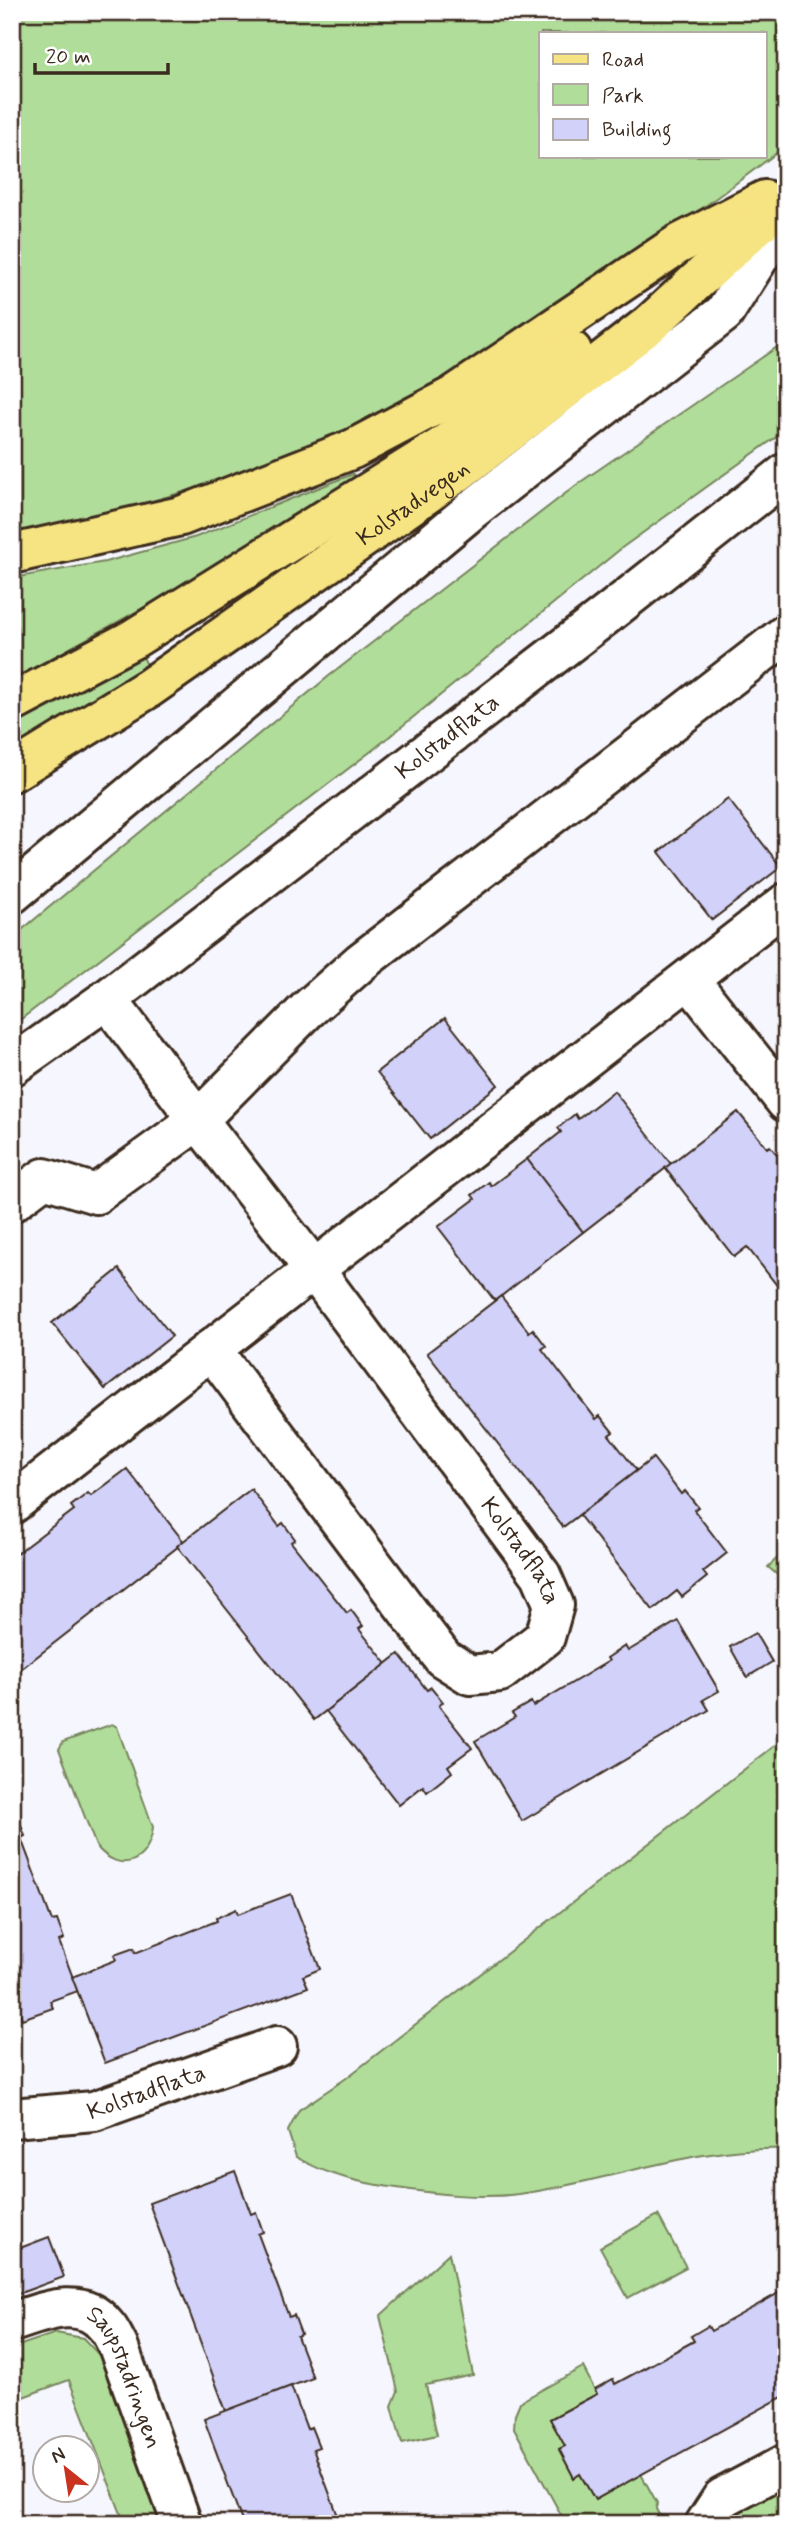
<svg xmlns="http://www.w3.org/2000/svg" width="798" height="2536" viewBox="0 0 798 2536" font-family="Mynerve,sans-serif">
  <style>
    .green { fill: #b1dd9a; stroke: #76845c; stroke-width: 2; fill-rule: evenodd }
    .building { fill: #d1d1fa; stroke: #3b2a1e; stroke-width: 2 }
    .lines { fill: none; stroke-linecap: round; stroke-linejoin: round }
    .minor-casing { stroke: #3b2a1e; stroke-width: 44 }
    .major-casing { stroke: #3b2a1e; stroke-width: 44 }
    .minor { stroke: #fff; stroke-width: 38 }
    .major { stroke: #f6e381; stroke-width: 38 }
    .labels { text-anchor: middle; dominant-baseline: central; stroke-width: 5; stroke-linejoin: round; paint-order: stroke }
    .street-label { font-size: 24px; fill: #3b2a1e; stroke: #fff }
  </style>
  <rect width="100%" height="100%" fill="#f6f6fe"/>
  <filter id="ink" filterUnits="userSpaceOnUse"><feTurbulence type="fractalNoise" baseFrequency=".0143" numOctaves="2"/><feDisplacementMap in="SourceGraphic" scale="14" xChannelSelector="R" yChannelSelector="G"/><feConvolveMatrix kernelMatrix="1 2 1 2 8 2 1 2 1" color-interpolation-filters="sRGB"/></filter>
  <g filter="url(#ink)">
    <g class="green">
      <path d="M12,12H786V146L708,204L513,340L368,421L218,482L75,523L12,534ZM541,33H765V156H541Z"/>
      <polygon points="786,341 786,430 623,547 374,749 12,1026 12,938 329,676 579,483"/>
      <polygon points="353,474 359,481 154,602 12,680 12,578 105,562 196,537"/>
      <polygon points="143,657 147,665 12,751 12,723"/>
      <polygon points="786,1550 786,1582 768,1567"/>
      <path d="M112,1724L117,1727L153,1827C149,1863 120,1875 96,1846L59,1749L63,1742Z"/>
      <path d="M786,1737V2149C696,2145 607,2182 519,2194C479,2199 436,2194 397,2188C361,2183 328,2176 296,2157L288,2131L299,2110L345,2079Z"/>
      <polygon points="658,2215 686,2267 628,2298 600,2247"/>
      <polygon points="449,2253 473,2375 426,2385 437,2435 402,2443 392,2406 398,2391 380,2316"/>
      <polygon points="56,2333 83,2338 102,2358 165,2524 125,2524 69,2380 12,2401 12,2348"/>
      <polygon points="583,2367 597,2394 550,2419 565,2446 559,2450 574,2477 580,2474 595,2500 641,2474 657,2503 656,2509 664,2524 566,2524 514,2428 515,2414 520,2402"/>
      <polygon points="786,2486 786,2524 729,2524 734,2515"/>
    </g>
    <g class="building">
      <polygon points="728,799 781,867 712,920 659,852"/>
      <polygon points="445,1018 498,1085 430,1139 377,1072"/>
      <polygon points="614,1091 671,1164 583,1232 527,1159 561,1132 558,1128 575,1114 578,1119"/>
      <polygon points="738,1112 767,1148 770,1146 783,1161 779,1164 786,1173 786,1297 747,1247 734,1257 665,1168"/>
      <polygon points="527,1159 583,1232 495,1301 438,1227 475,1199 472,1195 489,1182 491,1186"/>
      <polygon points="119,1269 172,1336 105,1389 52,1323"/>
      <polygon points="501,1296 529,1332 533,1329 546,1346 542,1349 596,1419 600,1416 613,1432 609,1435 637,1471 563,1527 427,1353"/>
      <polygon points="653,1458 681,1494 685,1491 698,1507 694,1510 727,1553 703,1572 707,1577 682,1597 677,1591 653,1610 579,1515"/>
      <polygon points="127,1469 184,1542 12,1676 12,1557 74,1510 71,1506 88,1493 91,1496"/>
      <polygon points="251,1489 279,1526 283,1523 295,1539 291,1542 347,1613 351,1610 363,1626 359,1629 387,1664 314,1720 177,1546"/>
      <polygon points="678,1621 719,1691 703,1700 709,1710 522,1821 475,1741 515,1717 512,1713 531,1702 533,1706 609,1661 607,1658 625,1646 628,1651"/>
      <polygon points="755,1633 772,1662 747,1677 730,1647"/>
      <polygon points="399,1654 427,1690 431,1687 443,1702 439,1706 472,1748 448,1766 452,1772 427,1792 423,1786 399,1805 326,1711"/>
      <polygon points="12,1817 13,1819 18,1817 25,1836 21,1838 52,1921 57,1920 64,1939 59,1941 78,1991 50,2001 53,2008 22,2019 20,2014 12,2017"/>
      <polygon points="291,1894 320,1969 303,1976 308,1987 105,2063 72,1977 116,1960 114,1955 134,1948 135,1953 217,1921 216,1918 236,1909 238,1914"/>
      <polygon points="235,2171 251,2214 256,2212 263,2232 258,2234 289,2317 294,2315 301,2334 297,2336 313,2378 226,2411 149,2203"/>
      <polygon points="49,2237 64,2277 12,2296 12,2251"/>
      <polygon points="786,2289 786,2395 595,2500 580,2474 574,2478 559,2449 565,2446 550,2419 597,2394 595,2389 613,2379 615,2384 694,2341 691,2336 708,2326 711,2331"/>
      <polygon points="291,2386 307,2429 311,2427 319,2447 313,2449 341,2524 243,2524 204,2419"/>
    </g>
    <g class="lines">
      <defs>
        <g id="minor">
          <polyline points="12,894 473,509 724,313 786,215"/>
          <polyline points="689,979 786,1102"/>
          <path id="s1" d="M107,999L198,1120L313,1268L541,1575L554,1605L545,1637L500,1672L470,1675L443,1658L211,1349"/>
          <path id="s2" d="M12,1066L107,999L610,612L786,473"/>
          <polyline points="12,1202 44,1178 96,1194 198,1120 307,1010 361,962 786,634"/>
          <polyline points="12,1504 786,903"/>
          <path id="s3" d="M12,2118L94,2111L277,2046"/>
          <path id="s4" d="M12,2322C43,2312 82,2295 106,2326C111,2331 114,2339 118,2346L182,2524"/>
          <polyline points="705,2524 722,2498 786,2464"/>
        </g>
        <g id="major">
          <polyline points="12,554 181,516 353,449 453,396 677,245 765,200"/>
          <polyline points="12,703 133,639 440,448 572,351"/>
          <path id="s5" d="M12,772L149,688L458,472L650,324L786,199"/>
        </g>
      </defs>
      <use href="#minor" class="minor-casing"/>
      <use href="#major" class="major-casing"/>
      <use href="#minor" class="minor"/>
      <use href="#major" class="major"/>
    </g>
  </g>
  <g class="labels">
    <g class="street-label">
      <text stroke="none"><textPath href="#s5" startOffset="483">Kolstadvegen</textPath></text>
      <text stroke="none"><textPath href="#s2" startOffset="546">Kolstadflata</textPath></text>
      <text stroke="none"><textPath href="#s1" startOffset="690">Kolstadflata</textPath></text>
      <text stroke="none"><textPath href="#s3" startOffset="138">Kolstadflata</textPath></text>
      <text stroke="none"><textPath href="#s4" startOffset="156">Saupstadringen</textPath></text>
    </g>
  </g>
  <rect width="798" height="2536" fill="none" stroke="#fff" stroke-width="42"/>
  <rect x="21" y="21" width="756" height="2494" fill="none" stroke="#3b2a1e" stroke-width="2.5" filter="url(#ink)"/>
  <rect x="539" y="32" width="228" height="126" fill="#ffffff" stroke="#b1aaa5" stroke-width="2"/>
  <rect x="553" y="54" width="35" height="10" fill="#f6e381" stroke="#b1aaa5" stroke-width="2"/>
  <text x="602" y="66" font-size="21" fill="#3b2a1e">Road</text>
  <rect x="553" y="84" width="35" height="21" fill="#b1dd9a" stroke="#b1aaa5" stroke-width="2"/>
  <text x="602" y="102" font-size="21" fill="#3b2a1e">Park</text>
  <rect x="553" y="119" width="35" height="21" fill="#d1d1fa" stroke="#b1aaa5" stroke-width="2"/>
  <text x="602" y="136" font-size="21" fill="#3b2a1e">Building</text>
  <g transform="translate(66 2469) rotate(330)"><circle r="33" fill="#ffffff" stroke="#b1aaa5" stroke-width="2"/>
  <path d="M0-5L12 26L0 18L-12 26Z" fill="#c8321e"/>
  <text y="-10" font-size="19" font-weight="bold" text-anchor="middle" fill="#3b2a1e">N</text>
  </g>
  <path d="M35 63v10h133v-10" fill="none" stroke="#3b2a1e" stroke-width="3.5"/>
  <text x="46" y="63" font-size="21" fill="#3b2a1e" stroke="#ffffff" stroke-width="5" paint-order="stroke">20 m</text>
</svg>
